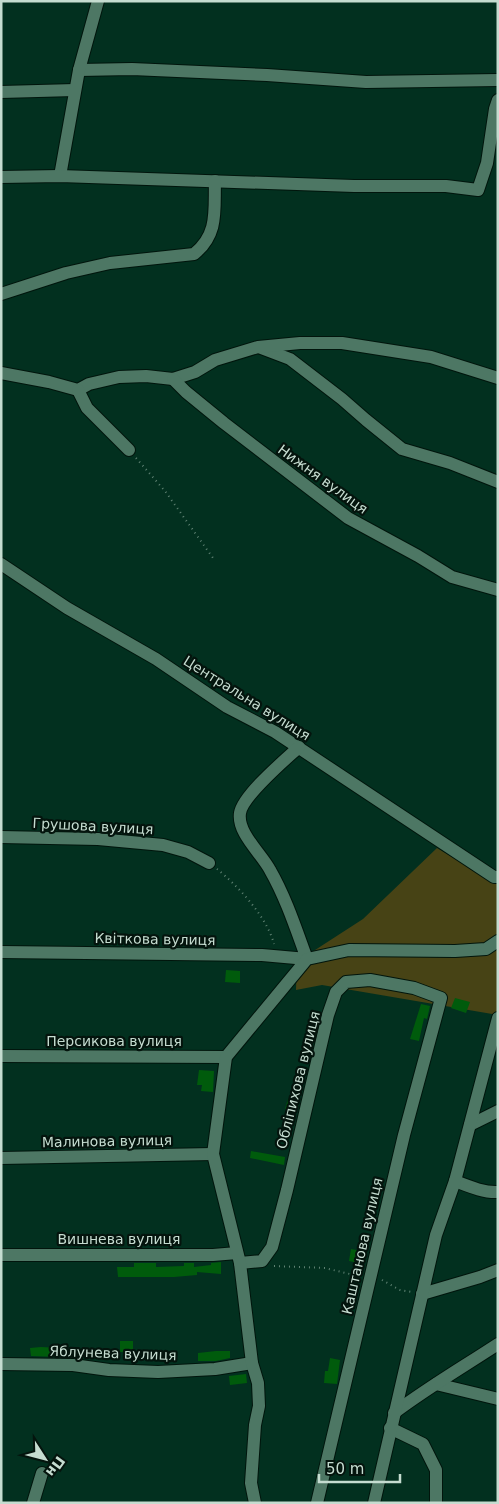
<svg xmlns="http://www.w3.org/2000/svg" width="499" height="1504" viewBox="0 0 499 1504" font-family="'DejaVu Sans',sans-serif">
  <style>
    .green { fill: #474315 }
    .building { fill: #005b0c }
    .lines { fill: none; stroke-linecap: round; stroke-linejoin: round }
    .minor-casing { stroke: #01150c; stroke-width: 14 }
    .path { stroke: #5f8273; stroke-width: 2; stroke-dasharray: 1 4; stroke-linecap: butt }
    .minor { stroke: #4d7764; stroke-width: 12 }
    .labels { text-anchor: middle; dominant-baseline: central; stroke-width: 4.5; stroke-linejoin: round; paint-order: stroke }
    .street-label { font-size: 14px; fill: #c5dcd0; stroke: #04140d }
  </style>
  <rect width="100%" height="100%" fill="#02301f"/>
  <polygon class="green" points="437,848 485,877 498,873 498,1015 322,985 296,990 297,955 312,952 363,919"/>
  <g class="building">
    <polygon points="226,970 240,971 240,983 225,982"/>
    <polygon points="455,998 470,1002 466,1013 451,1008"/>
    <polygon points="421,1004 430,1006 427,1019 424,1018 419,1041 410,1039"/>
    <polygon points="199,1070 214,1071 213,1092 201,1091 202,1085 197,1085"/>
    <polygon points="288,1099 299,1103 296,1113 285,1109"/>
    <polygon points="251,1151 285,1157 284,1165 250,1158"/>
    <polygon points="351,1249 367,1252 364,1264 349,1261"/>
    <polygon points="221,1262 221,1274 197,1272 197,1275 174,1277 118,1277 117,1267 134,1267 134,1263 156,1263 156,1267 184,1266 184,1263 194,1263 194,1267 211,1265 211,1263"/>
    <rect x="120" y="1341" width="13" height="11"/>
    <polygon points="41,1347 60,1348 60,1357 31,1356 30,1348"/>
    <polygon points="216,1351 230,1351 230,1358 216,1361 198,1361 198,1353"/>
    <polygon points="330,1358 340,1360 337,1384 324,1383 325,1371 328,1371"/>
    <polygon points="246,1374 247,1383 230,1385 229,1376"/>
  </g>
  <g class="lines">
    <defs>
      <g id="minor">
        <polyline points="79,70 132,69 267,75 366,82 498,80"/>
        <polyline points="1,92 75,90"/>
        <polyline points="60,176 79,70 98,1"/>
        <polyline points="1,177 60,176 354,186 446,186 478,190 487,163 495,109 498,100"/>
        <path d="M1,294L66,273L110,263L194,254C219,234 214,210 215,181"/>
        <polyline points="261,348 290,359 342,399 366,420 402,449 450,463 498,482"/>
        <polyline points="1,373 49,382 78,390 89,384 119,377 146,376 173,379 195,372 215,360 258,347 300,343 342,343 431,357 498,378"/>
        <polyline points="173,379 186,392 224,423 348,518 418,556 452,577 498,590"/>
        <polyline points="78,390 87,408 129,450"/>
        <polyline points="1,564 67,608 156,659 227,707 275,732 494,877 498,877"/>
        <polyline points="1,837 98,839 163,845 188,852 209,863"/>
        <path d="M1,952L262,955L307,959C296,929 286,898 270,870C261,853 237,833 240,813C243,795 285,760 299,747"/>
        <polyline points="1,1056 226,1057"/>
        <polyline points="470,1125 498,1111"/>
        <polyline points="1,1158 213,1154"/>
        <path d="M455,1181C468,1186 484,1193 498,1192"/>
        <polyline points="1,1255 213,1255 237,1253"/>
        <polyline points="240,1263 262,1261 272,1247 287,1190 328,1015 336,992 346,982 370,980 414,988 441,998 404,1135 317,1503"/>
        <polyline points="422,1294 480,1277 498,1270"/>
        <polyline points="1,1364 73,1365 109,1370 158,1372 215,1369 252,1363"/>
        <polyline points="436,1384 498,1399"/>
        <path d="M394,1413C427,1388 463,1367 498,1344"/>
        <polyline points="390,1428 423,1444 436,1470 436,1503"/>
        <polyline points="33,1503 42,1473"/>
        <polyline points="255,1503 251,1483 255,1425 259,1406 258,1383 252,1363 240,1263 213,1154 226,1057 307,959 349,950 455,951 486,949 498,941"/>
        <polyline points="374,1503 436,1235 455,1181 498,1018"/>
      </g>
    </defs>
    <use href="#minor" class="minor-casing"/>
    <g class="path">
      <polyline points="136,458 165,491 213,558"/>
      <path d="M217,869C238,886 267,917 274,944"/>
      <polyline points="274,1266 325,1268 358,1276"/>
      <polyline points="382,1280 400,1290 412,1292"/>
    </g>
    <use href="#minor" class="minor"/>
  </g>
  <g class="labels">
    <g class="street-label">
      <text transform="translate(323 479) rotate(36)">Нижня вулиця</text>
      <text transform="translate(247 698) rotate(32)">Центральна вулиця</text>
      <text transform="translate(93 826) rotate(3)">Грушова вулиця</text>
      <text transform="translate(155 939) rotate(1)">Квіткова вулиця</text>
      <text x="114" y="1041">Персикова вулиця</text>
      <text transform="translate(298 1080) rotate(-76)">Обліпихова вулиця</text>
      <text transform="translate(107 1141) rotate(-1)">Малинова вулиця</text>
      <text x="119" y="1239">Вишнева вулиця</text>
      <text transform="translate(362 1246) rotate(-77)">Каштанова вулиця</text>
      <text transform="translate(113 1353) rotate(2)">Яблунева вулиця</text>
    </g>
  </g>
  <rect width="499" height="1504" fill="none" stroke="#c5dcd0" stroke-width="5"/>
  <g transform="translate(45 1459) rotate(126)" stroke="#04140d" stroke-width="4" paint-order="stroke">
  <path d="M0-4L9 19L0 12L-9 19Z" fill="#c5dcd0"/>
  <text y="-8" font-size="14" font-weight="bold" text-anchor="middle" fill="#c5dcd0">Пн</text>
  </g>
  <path d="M319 1474v8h81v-8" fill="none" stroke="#c5dcd0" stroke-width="2.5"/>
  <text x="326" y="1474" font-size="15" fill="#c5dcd0" stroke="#04140d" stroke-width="4" paint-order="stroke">50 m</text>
</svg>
